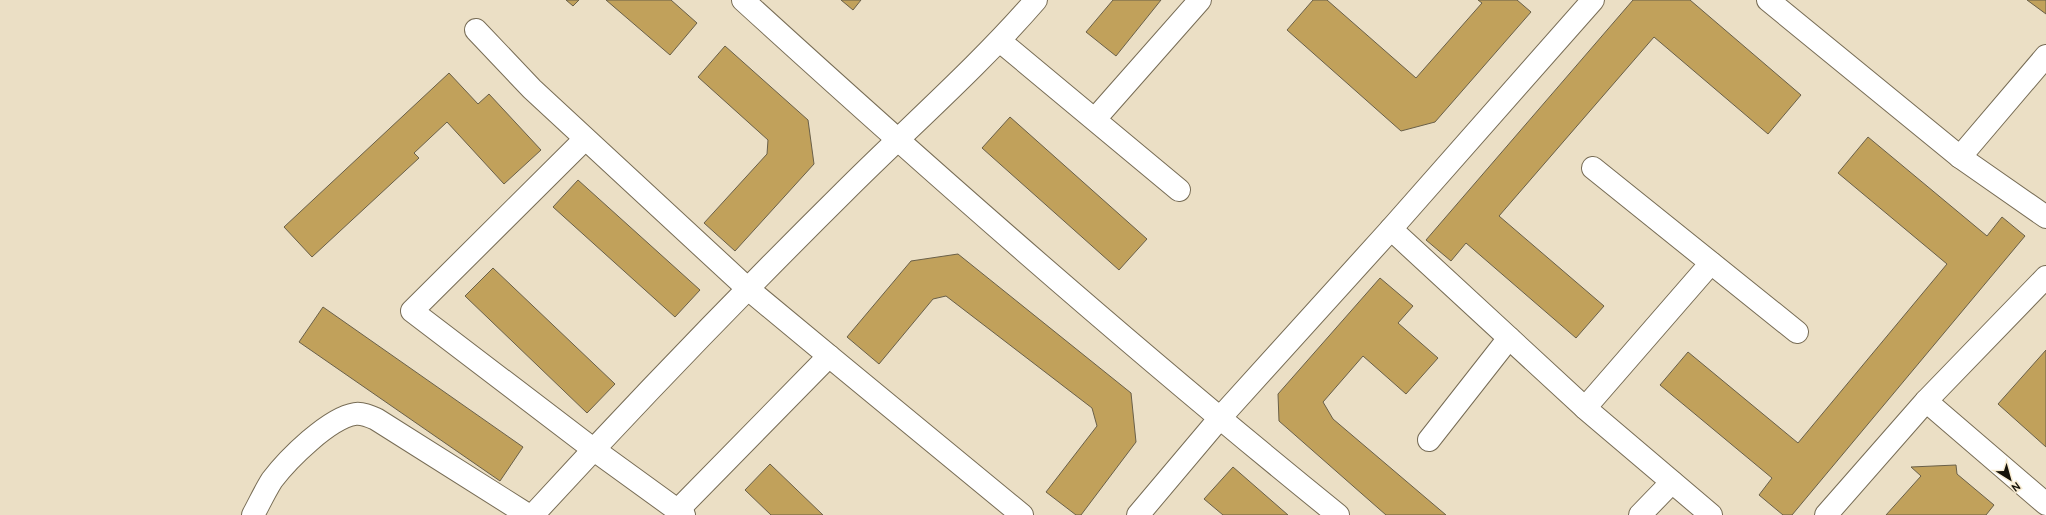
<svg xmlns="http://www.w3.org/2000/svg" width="2046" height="515" viewBox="0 0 2046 515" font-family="Cabin,sans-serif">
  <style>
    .building { fill: #c1a15b; stroke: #6a6049 }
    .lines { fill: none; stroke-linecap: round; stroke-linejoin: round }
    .minor-casing { stroke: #776c55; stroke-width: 24 }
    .minor { stroke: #fff; stroke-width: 22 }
  </style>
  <rect width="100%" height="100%" fill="#ebdfc5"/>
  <g class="building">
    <polygon points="566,0 579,0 573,6"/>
    <polygon points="606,0 671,0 697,23 670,55"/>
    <polygon points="841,0 861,0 853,10"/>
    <polygon points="1113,0 1161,0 1116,56 1086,32"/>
    <polygon points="1313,0 1327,0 1416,78 1482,3 1478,0 1517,0 1531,12 1435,122 1401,131 1287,30"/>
    <polygon points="1633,0 1690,0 1801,95 1768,134 1654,37 1499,216 1604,306 1576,338 1466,243 1451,261 1426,240"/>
    <polygon points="2027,0 2046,0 2046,14"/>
    <polygon points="725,46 808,120 814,164 735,251 704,223 767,154 768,140 698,77"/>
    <polygon points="449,73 478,104 489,94 541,150 504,184 447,122 414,153 419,158 312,257 284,227"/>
    <polygon points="1010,117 1147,239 1119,270 982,148"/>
    <polygon points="1868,137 1987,236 2002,217 2025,236 1792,515 1783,515 1759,495 1772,478 1660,385 1688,352 1798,443 1947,264 1838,173"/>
    <polygon points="578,180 700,290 675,317 553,207"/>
    <polygon points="958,254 1131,393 1136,442 1081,515 1076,515 1046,492 1097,426 1092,408 946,296 933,299 879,364 847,337 911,261"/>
    <polygon points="493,268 615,384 587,413 465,296"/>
    <polygon points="1380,278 1413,306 1398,323 1438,358 1406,394 1363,356 1323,402 1333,419 1446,515 1386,515 1279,421 1278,394"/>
    <polygon points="323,307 523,447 500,481 299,342"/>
    <polygon points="2046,350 2046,447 1998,404"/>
    <polygon points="770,464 823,515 771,515 745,490"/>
    <polygon points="1956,465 1957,474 1994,505 1986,515 1886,515 1921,476 1911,467"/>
    <polygon points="1233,467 1288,515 1223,515 1204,499"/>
  </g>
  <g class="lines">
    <defs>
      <g id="minor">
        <path d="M743,0C937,177 1134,350 1338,515"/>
        <polyline points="1768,0 1960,157 2046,217"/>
        <polyline points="476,30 532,89 747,288 829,356 678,510"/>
        <polyline points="1000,41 1179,190"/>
        <polyline points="1095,119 1200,0"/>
        <polyline points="585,139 412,311 593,449 684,515"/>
        <polyline points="1960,157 2046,56"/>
        <polyline points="1593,168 1797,332"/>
        <polyline points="1391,229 1585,408 1711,515"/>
        <polyline points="829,356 1022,515"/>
        <polyline points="1926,401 2046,504"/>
        <polyline points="1585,408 1711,263"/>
        <polyline points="1429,440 1509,338"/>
        <path d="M253,515C259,504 265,491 272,480C288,459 329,418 355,414C362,413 369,416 376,419L528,515"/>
        <path d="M533,515C634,405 738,297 844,192C908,128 977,68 1036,0"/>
        <polyline points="1138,515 1219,419 1391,229 1593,0"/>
        <polyline points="1640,515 1672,482"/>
        <polyline points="1826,515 1926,401 2046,277"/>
      </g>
    </defs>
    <use href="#minor" class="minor-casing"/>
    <use href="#minor" class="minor"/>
  </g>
  <g transform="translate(2010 479) rotate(143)" stroke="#f8ecd2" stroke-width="3" paint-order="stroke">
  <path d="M0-3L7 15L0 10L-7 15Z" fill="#161209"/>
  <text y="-6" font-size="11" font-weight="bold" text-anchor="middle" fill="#161209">N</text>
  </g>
</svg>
